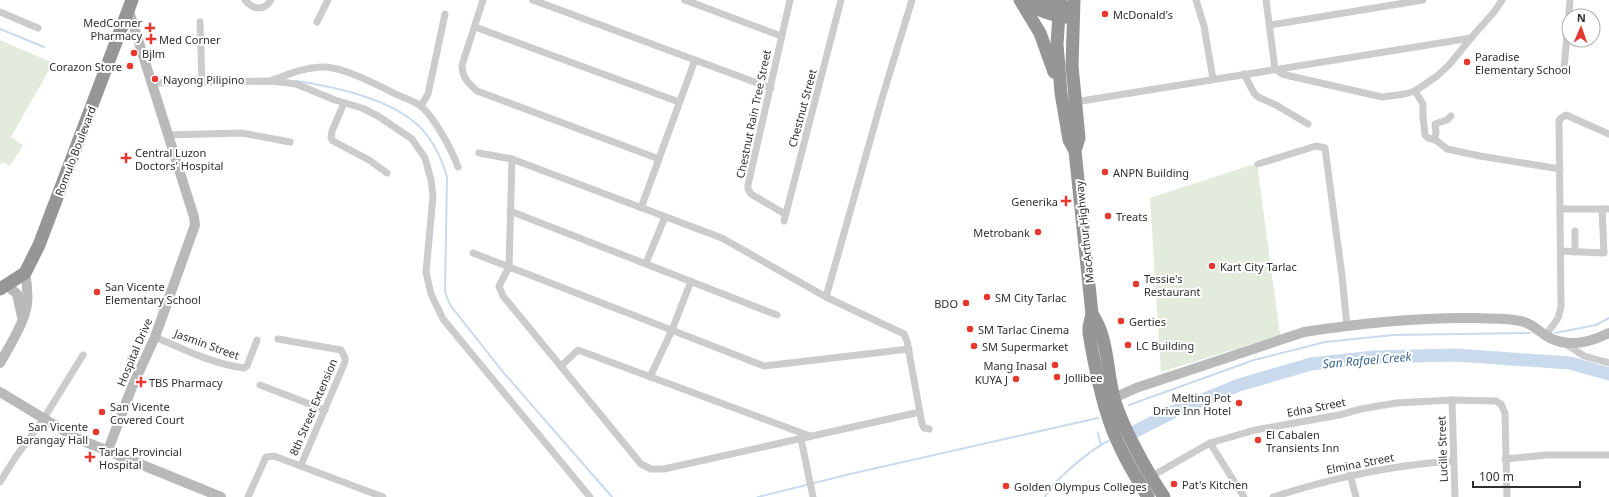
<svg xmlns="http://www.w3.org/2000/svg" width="1609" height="497" viewBox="0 0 1609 497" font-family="'Noto Sans',sans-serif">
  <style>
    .green { fill: #e3ecdc }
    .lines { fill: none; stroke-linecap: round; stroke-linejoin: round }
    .stream { stroke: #c8daec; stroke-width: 2 }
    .river { stroke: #c8daec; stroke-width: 13 }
    .street { stroke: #ccc; stroke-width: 7 }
    .secondary { stroke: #b9b9b9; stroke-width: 10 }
    .highway { stroke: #969696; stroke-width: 13 }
    .poi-dot { fill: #e7382f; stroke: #fff; stroke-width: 1.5 }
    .labels { text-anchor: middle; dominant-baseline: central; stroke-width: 4; stroke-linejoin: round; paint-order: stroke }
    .poi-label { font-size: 11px; fill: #2f2f2f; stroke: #fff; text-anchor: start }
    .street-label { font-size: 11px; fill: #2f2f2f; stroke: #fff }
    .water-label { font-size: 12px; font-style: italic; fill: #3b6692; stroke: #fff }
  </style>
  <rect width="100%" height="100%" fill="#fff"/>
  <g class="green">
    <polygon points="0,40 53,63 11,137 23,145 10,166 2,162 0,166"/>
    <polygon points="1257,163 1280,335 1161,372 1150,198"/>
  </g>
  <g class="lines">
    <g class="stream">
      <polyline points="0,29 44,47"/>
      <path d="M296,81C337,87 404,101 429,138C437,149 443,163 447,177L445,292L450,305L503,372L612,497"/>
      <polyline points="1555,333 1596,325 1609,318"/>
      <polyline points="1129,405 1254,360 1325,342 1393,335 1530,333"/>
      <polyline points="1098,433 1101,445"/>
      <polyline points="758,497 850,474 1098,418"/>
      <path d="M1045,497C1052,481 1092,449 1108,441"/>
    </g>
    <polyline class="river" points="1136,431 1173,412 1239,385 1311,364 1374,357 1455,355 1570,363 1609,374"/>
    <g class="street">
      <path d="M245,0C253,10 264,11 271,0"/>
      <path d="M483,0L462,65C462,77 468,83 477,91L659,159"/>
      <polyline points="533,0 695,60"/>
      <polyline points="685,0 781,36"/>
      <polyline points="912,0 883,95 826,297 904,334 907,341 922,424 924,428 929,429"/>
      <polyline points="1196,0 1204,26 1213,79"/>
      <polyline points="1266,0 1275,69 1282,74 1290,76 1382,97 1405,94 1415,91 1437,76 1449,65 1471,38"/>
      <polyline points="0,12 38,28"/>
      <polyline points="200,22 202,82"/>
      <polyline points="317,22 328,0"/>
      <polyline points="1270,25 1423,0"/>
      <polyline points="475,27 679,102"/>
      <polyline points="1564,69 1570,0"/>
      <polyline points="1244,74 1254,93 1258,97 1276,105 1308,124"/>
      <path d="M273,80C289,74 306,67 323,67C345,67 381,87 400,96C407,99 416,102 422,107C435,119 452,150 458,167"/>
      <polyline points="151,83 271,81 296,84 335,100 362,108 378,116 412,139 425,158 431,180 433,196 426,272 431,294 443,319 590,497"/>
      <polyline points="1415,91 1423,104 1423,116 1425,135 1428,138 1436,140 1447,149 1480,156 1560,169"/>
      <polyline points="1075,102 1471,38 1494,12 1502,0"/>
      <polyline points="344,103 332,131 331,138 333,141 369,160 387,173"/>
      <polyline points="421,106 428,94 445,14"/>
      <polyline points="167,135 242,133 290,142"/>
      <polyline points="1434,140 1436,133 1435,124 1447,120 1451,116"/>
      <polyline points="479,153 512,159"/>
      <polyline points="1258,164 1316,146 1325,148 1342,276 1347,326"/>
      <polyline points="641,208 695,60 771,88"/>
      <polyline points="1560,209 1609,209"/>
      <polyline points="510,211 777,315"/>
      <polyline points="785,214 751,194 748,189 748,185 790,0"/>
      <polyline points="784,221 841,0"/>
      <polyline points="1561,251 1604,253 1602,209"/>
      <polyline points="1575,252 1575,231"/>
      <polyline points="473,253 764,366 909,349"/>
      <polyline points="646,263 665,217"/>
      <polyline points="826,297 722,238 512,159 509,267 499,286 503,296 641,464 651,469 664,469 920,412"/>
      <polyline points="1546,335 1558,318 1561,307 1559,121 1561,118 1566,115 1609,134"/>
      <path d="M155,337C183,349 213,364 244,368L247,366L257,340"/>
      <polyline points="278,339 341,350 345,358 345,362 301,465"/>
      <polyline points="1566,344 1584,356 1609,363"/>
      <polyline points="561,366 578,350 810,436"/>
      <polyline points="650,377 672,330 691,281"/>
      <polyline points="260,385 325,410"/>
      <polyline points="1452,400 1455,497"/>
      <polyline points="801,439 813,497"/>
      <polyline points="1210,443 1244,497"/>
      <polyline points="1505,459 1546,455 1609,455"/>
      <polyline points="1350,475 1356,497"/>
      <polyline points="1152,476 1210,443 1255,430 1339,415 1361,409 1396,403 1452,400 1496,401 1501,404 1505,413 1507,497"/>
      <polyline points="0,482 15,458 44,418 83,355"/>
      <polyline points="248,497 266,457 274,456 383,497"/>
      <path d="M1273,497C1332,478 1391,465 1453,461"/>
    </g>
    <g class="secondary">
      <polyline points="7,285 17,294 22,317"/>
      <path d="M0,363C9,347 25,322 27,304C28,293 27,283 25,273"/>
      <polyline points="0,392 76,438 221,497"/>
      <path d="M1114,398L1136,388L1304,332C1361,323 1420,317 1477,318C1491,319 1506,318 1520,321C1532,323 1538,331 1548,337C1568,348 1589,343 1609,333"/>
      <polyline points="108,450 132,387 155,337 195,225 194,217 129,11"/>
    </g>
    <g class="highway">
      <polyline points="1020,0 1040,33 1054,72"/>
      <path d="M1024,0C1036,10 1050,15 1066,17"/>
      <polyline points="1041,0 1059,7 1066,7"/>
      <polyline points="1060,0 1057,44 1061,93 1069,140 1075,151"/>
      <path d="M1074,0L1072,66L1079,138L1075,151L1092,314L1089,327V333C1094,363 1100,394 1110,423C1119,449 1134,474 1148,497"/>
      <polyline points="0,289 25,273 39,245 132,0"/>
      <path d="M1092,314C1110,340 1106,376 1116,405C1126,433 1147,472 1164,497"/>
    </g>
  </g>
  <g class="poi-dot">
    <circle cx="1105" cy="14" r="4"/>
    <path d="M148 22h4v4h4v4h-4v4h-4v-4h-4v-4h4z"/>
    <path d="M149 33h4v4h4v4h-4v4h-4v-4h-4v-4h4z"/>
    <circle cx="134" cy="53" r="4"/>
    <circle cx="1467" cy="62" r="4"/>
    <circle cx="130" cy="66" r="4"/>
    <circle cx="155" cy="79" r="4"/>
    <path d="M124 152h4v4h4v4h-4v4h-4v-4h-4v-4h4z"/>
    <circle cx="1105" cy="172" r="4"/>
    <path d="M1064 195h4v4h4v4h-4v4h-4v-4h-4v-4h4z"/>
    <circle cx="1108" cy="216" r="4"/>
    <circle cx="1038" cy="232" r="4"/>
    <circle cx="1212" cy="266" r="4"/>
    <circle cx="1136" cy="284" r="4"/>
    <circle cx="97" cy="292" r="4"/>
    <circle cx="987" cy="297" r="4"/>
    <circle cx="966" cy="303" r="4"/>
    <circle cx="1121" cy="321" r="4"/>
    <circle cx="970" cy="329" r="4"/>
    <circle cx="1128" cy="345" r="4"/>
    <circle cx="974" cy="346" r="4"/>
    <circle cx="1055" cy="365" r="4"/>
    <circle cx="1057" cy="377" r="4"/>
    <circle cx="1016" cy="379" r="4"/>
    <path d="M139 376h4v4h4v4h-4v4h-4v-4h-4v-4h4z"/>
    <circle cx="1239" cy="403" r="4"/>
    <circle cx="102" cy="412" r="4"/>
    <circle cx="96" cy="432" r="4"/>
    <circle cx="1258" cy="440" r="4"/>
    <path d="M88 451h4v4h4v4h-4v4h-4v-4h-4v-4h4z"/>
    <circle cx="1174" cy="484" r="4"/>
    <circle cx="1006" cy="486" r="4"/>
  </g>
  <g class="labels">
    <g class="poi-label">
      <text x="1113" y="14">McDonald's</text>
      <text x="142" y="22" text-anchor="end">MedCorner<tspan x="142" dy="13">Pharmacy</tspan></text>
      <text x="159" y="39">Med Corner</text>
      <text x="142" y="53">Bjlm</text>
      <text x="1475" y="56">Paradise<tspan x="1475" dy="13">Elementary School</tspan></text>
      <text x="122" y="66" text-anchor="end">Corazon Store</text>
      <text x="163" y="79">Nayong Pilipino</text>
      <text x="135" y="152">Central Luzon<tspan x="135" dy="13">Doctors' Hospital</tspan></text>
      <text x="1113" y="172">ANPN Building</text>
      <text x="1058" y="201" text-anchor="end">Generika</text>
      <text x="1116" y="216">Treats</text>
      <text x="1030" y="232" text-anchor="end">Metrobank</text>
      <text x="1220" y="266">Kart City Tarlac</text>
      <text x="1144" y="278">Tessie's<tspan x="1144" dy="13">Restaurant</tspan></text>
      <text x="105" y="286">San Vicente<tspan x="105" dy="13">Elementary School</tspan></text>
      <text x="995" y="297">SM City Tarlac</text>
      <text x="958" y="303" text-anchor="end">BDO</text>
      <text x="1129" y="321">Gerties</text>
      <text x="978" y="329">SM Tarlac Cinema</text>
      <text x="1136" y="345">LC Building</text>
      <text x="982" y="346">SM Supermarket</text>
      <text x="1047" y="365" text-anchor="end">Mang Inasal</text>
      <text x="1065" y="377">Jollibee</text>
      <text x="1008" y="379" text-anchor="end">KUYA J</text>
      <text x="149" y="382">TBS Pharmacy</text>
      <text x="1231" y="397" text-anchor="end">Melting Pot<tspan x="1231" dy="13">Drive Inn Hotel</tspan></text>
      <text x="110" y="406">San Vicente<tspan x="110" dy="13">Covered Court</tspan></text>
      <text x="88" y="426" text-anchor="end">San Vicente<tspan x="88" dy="13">Barangay Hall</tspan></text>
      <text x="1266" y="434">El Cabalen<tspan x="1266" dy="13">Transients Inn</tspan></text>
      <text x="99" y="451">Tarlac Provincial<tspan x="99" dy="13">Hospital</tspan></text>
      <text x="1182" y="484">Pat's Kitchen</text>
      <text x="1014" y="486">Golden Olympus Colleges</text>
    </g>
    <g class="street-label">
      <text transform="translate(802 108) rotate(-75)">Chestnut Street</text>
      <text transform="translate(753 114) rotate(-78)">Chestnut Rain Tree Street</text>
      <text transform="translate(75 151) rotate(-69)">Romulo Boulevard</text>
      <text transform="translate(1084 232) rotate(-96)">MacArthur Highway</text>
      <text transform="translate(207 344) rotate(20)">Jasmin Street</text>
      <text transform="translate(134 352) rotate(-67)">Hospital Drive</text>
      <text transform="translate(313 407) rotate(-67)">8th Street Extension</text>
      <text transform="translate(1316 407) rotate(-11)">Edna Street</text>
      <text transform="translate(1442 449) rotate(-92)">Lucille Street</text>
      <text transform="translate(1360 463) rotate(-11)">Elmina Street</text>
    </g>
    <g class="water-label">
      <text transform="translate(1367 360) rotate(-5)">San Rafael Creek</text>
    </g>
  </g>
  <g transform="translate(1581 28) rotate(2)"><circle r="19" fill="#ffffff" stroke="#acacac"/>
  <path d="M0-3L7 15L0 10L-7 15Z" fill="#e7382f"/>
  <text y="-6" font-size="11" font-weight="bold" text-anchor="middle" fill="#2f2f2f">N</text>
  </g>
  <path d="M1473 481v6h107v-6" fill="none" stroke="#2f2f2f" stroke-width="2"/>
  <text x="1479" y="481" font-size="12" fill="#2f2f2f" stroke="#ffffff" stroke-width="3" paint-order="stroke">100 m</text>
</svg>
